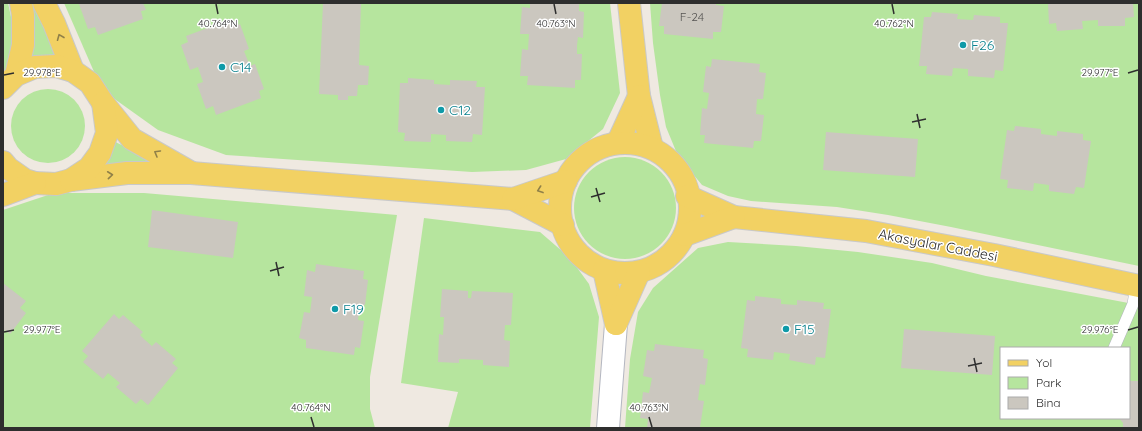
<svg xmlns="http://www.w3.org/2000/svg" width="1142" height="431" viewBox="0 0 1142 431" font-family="Quicksand,sans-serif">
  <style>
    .green { fill: #b6e59e; fill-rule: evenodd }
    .building { fill: #cbc7bf }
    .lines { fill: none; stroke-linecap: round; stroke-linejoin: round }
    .lane-casing { stroke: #b4b7c1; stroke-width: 12 }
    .secondary-casing { stroke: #b4b7c1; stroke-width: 24 }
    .primary-casing { stroke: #c9c9c9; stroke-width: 24 }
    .lane { stroke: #fff; stroke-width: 11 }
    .secondary { stroke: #fff; stroke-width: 22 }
    .primary { stroke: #f2d163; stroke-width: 22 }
    .oneway { stroke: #908048 }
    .ticks { fill: none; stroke: #2e2e2e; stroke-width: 1.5 }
    .culture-dot { fill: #0f9aa8; stroke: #fff; stroke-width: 1.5 }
    .labels { text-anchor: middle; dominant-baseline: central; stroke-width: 3; stroke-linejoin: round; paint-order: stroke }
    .number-label { font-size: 12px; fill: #555452 }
    .culture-label { font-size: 14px; fill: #0d838f; stroke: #fff; text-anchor: start }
    .street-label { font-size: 14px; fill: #2e2e2e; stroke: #fff }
    .ticks-label { font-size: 10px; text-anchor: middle; fill: #2e2e2e; stroke: #fff; stroke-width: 3; stroke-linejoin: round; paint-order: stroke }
  </style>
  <rect width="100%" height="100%" fill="#efe9e1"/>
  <g class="green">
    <polygon points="3,3 8,3 13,26 11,62 3,80"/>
    <polygon points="29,3 36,3 61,63 28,63"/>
    <polygon points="64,3 610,3 620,93 603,129 566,159 526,170 472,172 226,155 158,130 102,90"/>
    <polygon points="650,3 1139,3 1139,266 951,227 888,215 837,207 751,201 728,196 702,185 678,156 666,127 660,95 653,43"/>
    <circle cx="48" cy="126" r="37"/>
    <polygon points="109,139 170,168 100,167"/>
    <circle cx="625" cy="208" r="51"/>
    <polygon points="54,193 144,193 397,215 370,377 370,409 375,428 3,428 3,210"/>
    <polygon points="424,218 540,232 570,258 589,284 599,317 590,428 448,428 458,392 401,383"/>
    <path d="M728,242L796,246L858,252L932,263L986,276L1139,305V428H625L630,359L638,312L653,288L698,248ZM1001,348H1129V418H1001Z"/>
  </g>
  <g class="building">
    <polygon points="83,3 143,3 146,10 141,11 143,19 98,35 95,27 88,29 79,4"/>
    <polygon points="323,3 361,3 359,65 369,66 368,85 358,85 357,96 348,96 348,100 338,100 338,95 319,94"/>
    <polygon points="530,3 579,4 579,11 584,12 583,38 578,37 577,45 577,54 582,54 581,80 575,80 575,88 527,85 528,76 520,76 522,49 528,50 529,34 520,34 522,7 530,8"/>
    <polygon points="662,3 716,3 716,5 724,6 721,32 713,32 713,39 664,34 664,26 659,26"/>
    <polygon points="1048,3 1133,3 1134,17 1125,18 1125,26 1098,26 1098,20 1082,21 1083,29 1057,31 1056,23 1049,24"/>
    <polygon points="932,12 958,14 957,19 973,20 974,15 1000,17 1000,23 1008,23 1003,71 995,70 994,78 968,76 968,69 953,68 952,76 926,74 927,66 919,66 924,17 931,17"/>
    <polygon points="232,19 235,26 240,24 249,49 244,51 250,66 255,64 264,89 259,91 261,98 216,115 213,106 206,109 197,84 203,82 198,67 190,70 181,45 188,42 186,36"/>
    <polygon points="712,59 760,64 759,72 766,73 763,99 757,99 756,114 764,115 761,141 754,141 753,148 704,143 705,135 700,135 702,108 707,109 709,93 703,92 706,66 711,67"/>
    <polygon points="408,78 434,80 434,84 450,85 450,80 477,81 476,87 485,87 482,135 473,134 472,142 446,141 446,135 431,134 431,142 404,141 405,133 398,132 400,83 408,83"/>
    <polygon points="1015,126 1041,129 1041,134 1057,136 1057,131 1083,134 1083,140 1091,141 1084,188 1076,187 1074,194 1049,191 1049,185 1034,183 1033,191 1007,188 1008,180 1000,179 1007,130 1014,131"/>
    <polygon points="826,132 918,139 915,177 823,170"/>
    <polygon points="152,210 238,222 233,258 148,247"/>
    <polygon points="316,264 364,271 363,279 368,280 365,305 360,305 359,312 358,320 364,321 360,348 355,347 354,355 306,348 306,340 299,338 304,312 310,313 312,297 304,296 307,270 315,272"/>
    <polygon points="3,283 26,301 20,308 26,313 10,334 5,330 3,332"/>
    <polygon points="442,289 468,291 468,298 471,298 472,291 513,293 511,325 505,325 504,340 510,341 509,367 483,365 483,360 459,359 459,363 438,362 439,334 443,335 444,317 440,317"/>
    <polygon points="755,296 781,299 781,304 797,305 797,300 824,303 823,309 831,309 825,358 816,357 815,365 789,360 790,354 774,352 773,360 747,357 748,349 741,348 747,300 755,301"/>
    <polygon points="114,314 119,319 123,315 143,332 140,335 145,340 152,346 156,342 176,359 172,363 178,368 148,405 141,399 136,404 116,387 120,383 108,373 103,379 83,362 88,356 82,351"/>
    <polygon points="904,329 995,336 992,375 901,368"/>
    <polygon points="655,344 704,350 703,358 708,359 705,385 700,384 698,400 704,401 700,427 647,428 648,419 640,418 643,392 649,393 652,378 643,376 647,350 654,351"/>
    <polygon points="1129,381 1139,381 1139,428 1123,428 1123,423 1119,418 1129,418"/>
  </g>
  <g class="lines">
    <defs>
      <polyline id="lane" points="1114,348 1133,304 1136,286"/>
      <polyline id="secondary" points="608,428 616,324"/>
      <g id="primary">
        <polyline points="44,3 54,23 73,71"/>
        <polyline points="629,3 639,96 652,148"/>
        <polyline points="16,75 23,45 23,15 21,3"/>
        <polyline points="3,88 16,75 35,67 56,66 73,71 90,83 103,103 132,139 190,172"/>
        <polyline points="618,142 639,96"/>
        <circle cx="625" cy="208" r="65"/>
        <polyline points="3,162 8,168 25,180 35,183 56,184 71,180 127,173 191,173 513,199 563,225"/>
        <polyline points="71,180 89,168 100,153 107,133 103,103"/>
        <polyline points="3,195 35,183"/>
        <polyline points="687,196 734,217 866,231 994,255 1139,286"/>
        <polyline points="513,199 566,181"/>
        <polyline points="685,235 734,217"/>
        <polyline points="604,270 616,324"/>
        <polyline points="616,324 639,272"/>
      </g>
    </defs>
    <use href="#lane" class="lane-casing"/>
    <use href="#secondary" class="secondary-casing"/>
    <use href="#primary" class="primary-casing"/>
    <use href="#lane" class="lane"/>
    <use href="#secondary" class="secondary"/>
    <use href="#primary" class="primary"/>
  </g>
  <defs><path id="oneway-chevron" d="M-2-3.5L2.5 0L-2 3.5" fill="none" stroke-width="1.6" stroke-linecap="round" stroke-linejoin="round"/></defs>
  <g class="oneway">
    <use href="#oneway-chevron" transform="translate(60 37) rotate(-112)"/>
    <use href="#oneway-chevron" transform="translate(157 153) rotate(-150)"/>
    <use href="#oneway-chevron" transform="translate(110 175) rotate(-6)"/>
    <use href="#oneway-chevron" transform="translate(540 190) rotate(160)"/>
  </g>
  <path class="ticks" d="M216,4L218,14M554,4L556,14M892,4L894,14M1128,73L1138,70M4,75L14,73M917,114L920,128M912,122L926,119M596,188L600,202M591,197L605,193M276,262L279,276M270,271L284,267M1128,330L1138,327M4,332L14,330M974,358L977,372M968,366L982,363M311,417L314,427M649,417L652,427"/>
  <g class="culture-dot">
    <circle cx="963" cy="45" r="4"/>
    <circle cx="222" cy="67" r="4"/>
    <circle cx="441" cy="110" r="4"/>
    <circle cx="335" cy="309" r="4"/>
    <circle cx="786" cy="329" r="4"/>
  </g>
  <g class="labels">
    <g class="number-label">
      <text x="692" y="16">F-24</text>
    </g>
    <g class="culture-label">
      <text x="971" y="45">F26</text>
      <text x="230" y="67">C14</text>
      <text x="449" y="110">C12</text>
      <text x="343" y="309">F19</text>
      <text x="794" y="329">F15</text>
    </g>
    <g class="street-label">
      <text transform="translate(938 245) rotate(11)">Akasyalar Caddesi</text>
    </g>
  </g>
  <g class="ticks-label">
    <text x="218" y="27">40.764°N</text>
    <text x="556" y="27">40.763°N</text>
    <text x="894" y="27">40.762°N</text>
    <text x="1100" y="76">29.977°E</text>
    <text x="42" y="76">29.978°E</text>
    <text x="1100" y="333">29.976°E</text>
    <text x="42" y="333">29.977°E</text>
    <text x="311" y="411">40.764°N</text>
    <text x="649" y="411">40.763°N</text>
  </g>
  <rect width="1142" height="431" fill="none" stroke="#2e2e2e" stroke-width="8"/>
  <rect x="1000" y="347" width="130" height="72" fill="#ffffff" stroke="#ababab"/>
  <rect x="1008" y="360" width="20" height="6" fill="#f2d163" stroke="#ababab"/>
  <text x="1036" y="367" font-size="12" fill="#2e2e2e">Yol</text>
  <rect x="1008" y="377" width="20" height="12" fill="#b6e59e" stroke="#ababab"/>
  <text x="1036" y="387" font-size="12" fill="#2e2e2e">Park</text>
  <rect x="1008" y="397" width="20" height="12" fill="#cbc7bf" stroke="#ababab"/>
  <text x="1036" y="407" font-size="12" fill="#2e2e2e">Bina</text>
</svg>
